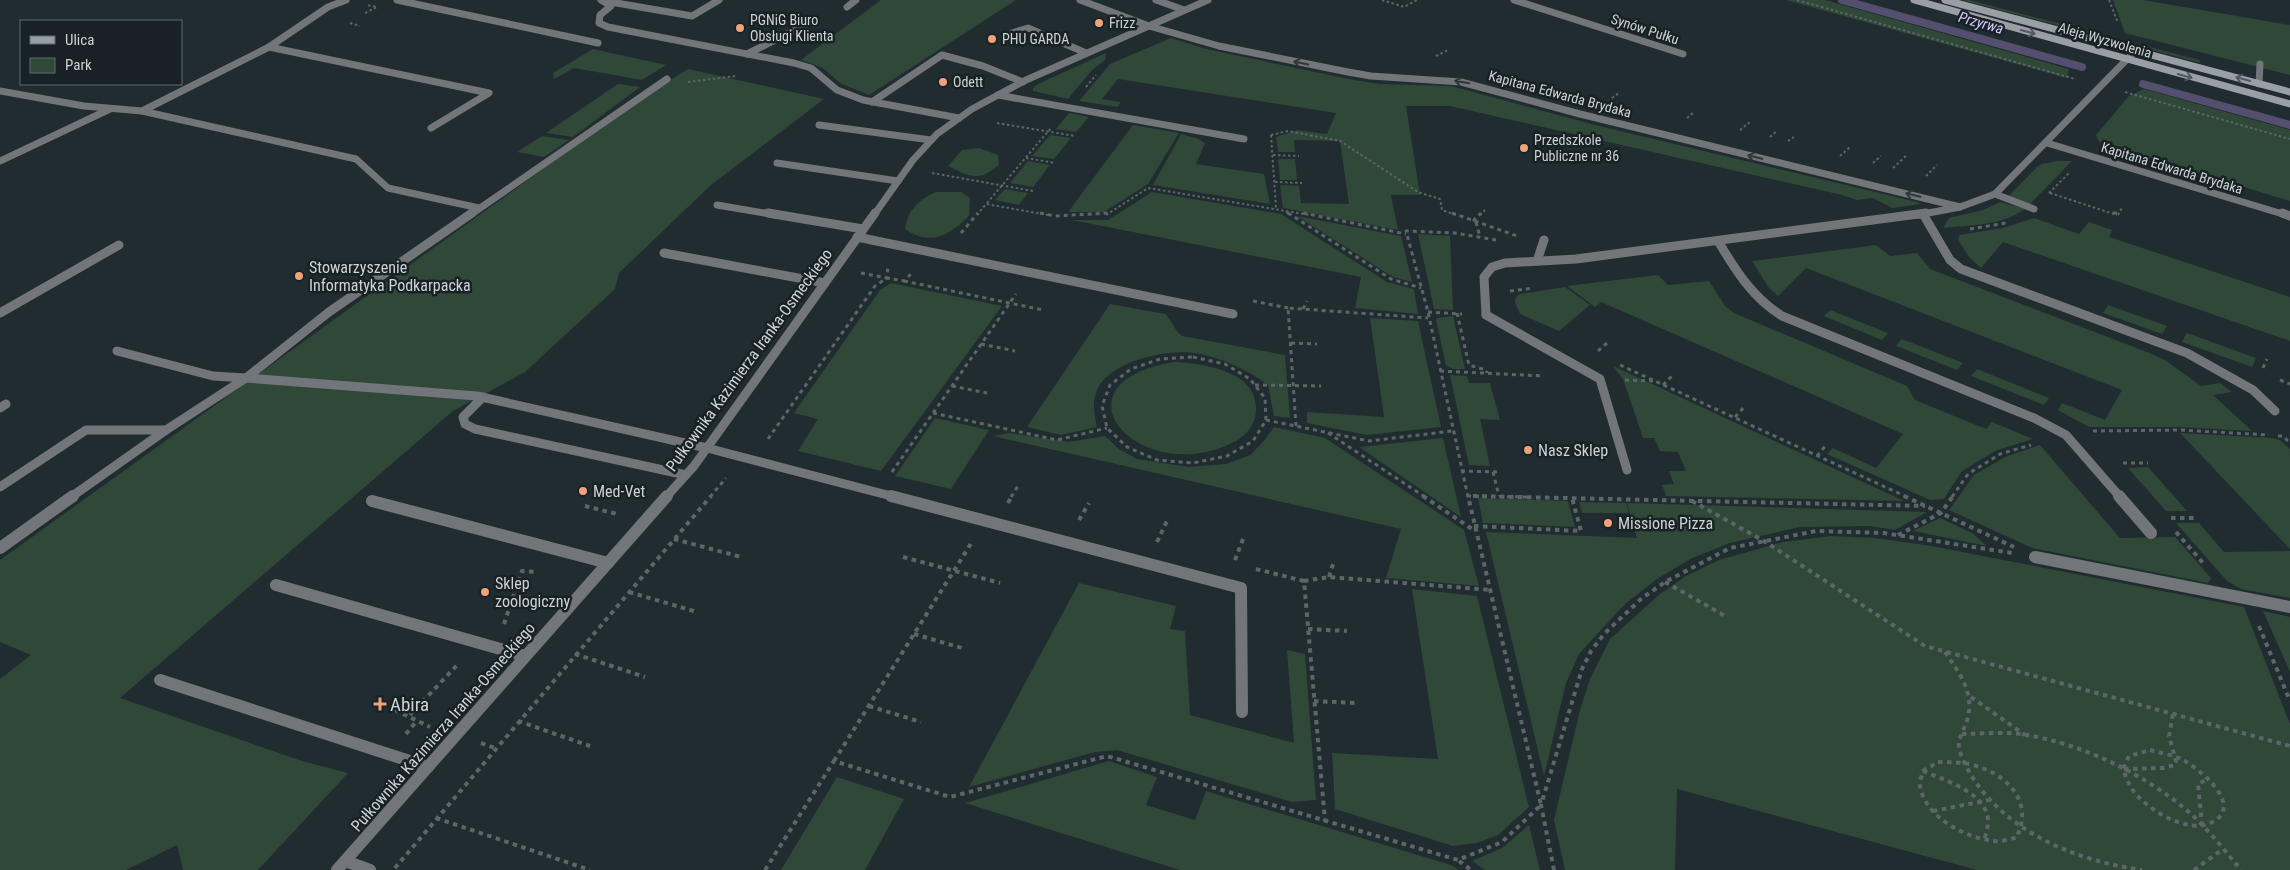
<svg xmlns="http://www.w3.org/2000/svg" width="2290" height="870" viewBox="0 0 2290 870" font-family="'Roboto Condensed',sans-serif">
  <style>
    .green { fill: #2f4837 }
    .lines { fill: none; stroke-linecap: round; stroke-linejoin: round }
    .stream { stroke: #554f6f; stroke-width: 8 }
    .path-far2 { stroke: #5c6669; stroke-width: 2; stroke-dasharray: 2.5 2.5; stroke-linecap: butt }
    .path-far1 { stroke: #5c6669; stroke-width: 3; stroke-dasharray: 4 4; stroke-linecap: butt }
    .path { stroke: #5c6669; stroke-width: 4; stroke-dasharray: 4.5 4.5; stroke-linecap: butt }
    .service-far2 { stroke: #727579; stroke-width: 7 }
    .service-far1 { stroke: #727579; stroke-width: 9 }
    .service { stroke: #727579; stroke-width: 12 }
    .pedestrian { stroke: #727579; stroke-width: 12 }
    .minor-far2 { stroke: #727579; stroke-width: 7 }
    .minor-far1 { stroke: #727579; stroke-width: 9 }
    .minor { stroke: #727579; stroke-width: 12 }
    .tertiary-far2 { stroke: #727579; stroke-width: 7 }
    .tertiary-far1 { stroke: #727579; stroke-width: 9 }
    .tertiary { stroke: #727579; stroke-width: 12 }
    .secondary { stroke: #9a9fa5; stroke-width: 7 }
    .oneway { stroke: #525a5f }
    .oneway2 { stroke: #2e373b }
    .poi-dot { fill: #f0a378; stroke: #182226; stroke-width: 2 }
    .labels { text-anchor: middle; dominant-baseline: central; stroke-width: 5; stroke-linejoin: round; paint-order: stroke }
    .far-poi-label { font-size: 14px; fill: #ccd3d5; stroke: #182226; text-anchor: start }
    .far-street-label { font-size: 14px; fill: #ccd3d5; stroke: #182226 }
    .far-water-label { font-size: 15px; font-style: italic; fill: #d1c9f9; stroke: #182226 }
    .poi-label { font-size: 16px; fill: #ccd3d5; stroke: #182226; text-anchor: start }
    .street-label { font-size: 16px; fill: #ccd3d5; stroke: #182226 }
    .near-poi-label { font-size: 19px; fill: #ccd3d5; stroke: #182226; text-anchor: start }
  </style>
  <rect width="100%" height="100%" fill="#212c30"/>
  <g class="green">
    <polygon points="881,0 1016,0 869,95 840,83 823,68 801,60"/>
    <polygon points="1786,0 1825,0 2069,69 2067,78"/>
    <polygon points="1962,0 1969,0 2199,60 2201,63"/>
    <polygon points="2113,0 2143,0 2290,25 2290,75 2125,33"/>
    <polygon points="1171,38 1206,49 1354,80 1380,84 1451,86 1595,125 1917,202 1921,204 1892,208 1873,198 1857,200 1842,195 1450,106 1406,106 1420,195 1391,195 1398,230 1283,208 1280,185 1299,186 1301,203 1349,204 1340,141 1294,140 1295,152 1278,152 1276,137 1297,130 1327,134 1336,113 1118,79 1102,99 1121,102 1117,107 1079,101 1110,64"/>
    <polygon points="593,49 666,65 642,80 574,68 554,79 553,73"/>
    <polygon points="1106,53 1105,60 1092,70 1068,99 1033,91 1033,88 1038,84"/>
    <polygon points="688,69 824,99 711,185 619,273 615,289 525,372 453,411 120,698 302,761 348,773 258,870 183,870 177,845 126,870 0,870 0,679 31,655 0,642 0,560 646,95"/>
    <polygon points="618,84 640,87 573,137 546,133"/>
    <polygon points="2144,89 2290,130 2290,201 2099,142 2096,135 2129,96"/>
    <polygon points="1069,113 1089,117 1076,132 1056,129"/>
    <polygon points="1133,125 1179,133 1148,184 1104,212 1068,212"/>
    <polygon points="1181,134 1196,138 1205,143 1196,164 1264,174 1270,204 1153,185"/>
    <polygon points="1050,135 1071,138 1054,159 1032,156"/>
    <polygon points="542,136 569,140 544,157 517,152"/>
    <path d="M979,148L998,155L999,165C978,182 971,177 948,166L962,150Z"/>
    <polygon points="1278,159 1295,159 1297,180 1280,180"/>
    <polygon points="1028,161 1050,165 1033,187 1010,183"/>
    <polygon points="2057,161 2072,161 2029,205 2008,197 2037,167 2042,164"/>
    <polygon points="1005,189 1028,193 1019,205 995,200"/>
    <path d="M936,192H961L970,198L969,216C949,235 931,247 905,229C908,210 918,200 936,192Z"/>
    <polygon points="1152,192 1281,214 1387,282 1414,289 1418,314 1355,308 1361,277 1072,220 1108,220"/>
    <path d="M2000,202L2025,209C2002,226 1970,225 1943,228L1949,218L1983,210Z"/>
    <polygon points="1297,216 1401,236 1412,282 1393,277"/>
    <polygon points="2034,218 2079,234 2089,222 2112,230 2109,237 2290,297 2290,341 2003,242 1981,268 1969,257 1958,240 1959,235 2003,228"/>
    <polygon points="1418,234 1450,236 1453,310 1434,309"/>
    <polygon points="1876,245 1890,256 1917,253 1930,269 2147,352 2165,360 2201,386 2220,383 2232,392 2213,395 2252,431 2177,427 2089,427 2058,410 2062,403 2105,420 2122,390 1806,268 1778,296 1769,288 1752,261"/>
    <polygon points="1658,275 1668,285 1709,281 1725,306 1734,313 1907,386 1915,400 1986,429 1992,422 2033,439 1997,450 1962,471 1944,499 1930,500 1827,454 1833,448 1876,468 1903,434 1601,302 1595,307 1567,286"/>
    <polygon points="891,283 1002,306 881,471 798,451 818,419 794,413 880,290"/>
    <polygon points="1565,287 1590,305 1559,331 1520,314 1515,302 1516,297 1520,294"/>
    <path d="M1110,304L1165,314C1173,321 1173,329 1182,336L1285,355L1290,418L1274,416L1268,385C1246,369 1221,357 1194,353C1166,349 1110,361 1097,390C1092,403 1094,414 1097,427L1061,435L1027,427Z"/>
    <polygon points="2108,305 2167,326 2162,334 2103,313"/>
    <polygon points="1830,310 1888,333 1882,340 1824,316"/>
    <polygon points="1453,316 1465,369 1453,369 1446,365 1436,320 1437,318"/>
    <polygon points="1370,318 1418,321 1441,427 1367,435 1307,423 1307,412 1384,417"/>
    <polygon points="2187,333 2256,358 2252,367 2182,342"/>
    <polygon points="1902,339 1963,363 1957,370 1896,346"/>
    <path d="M1174,362C1201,363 1255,370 1256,407C1257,424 1246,437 1230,444C1137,487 1047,383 1174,362Z"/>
    <polygon points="1613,366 1650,383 1904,501 1666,496 1662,485 1674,484 1669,471 1686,471 1678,452 1660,451 1654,438 1643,438 1623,379"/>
    <polygon points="1977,369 2049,398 2044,405 1971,376"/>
    <polygon points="1450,375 1467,376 1469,383 1490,383 1500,420 1480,419 1490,466 1469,465"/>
    <polygon points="935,418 989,430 951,489 895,476"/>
    <polygon points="1274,427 1325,438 1464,530 1479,586 1386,578 1401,529 993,436 1009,433 1068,442 1105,436 1119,449 1137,459 1188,467 1226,464 1250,455 1264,441"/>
    <polygon points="2180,433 2273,438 2280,440 2290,449 2290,549"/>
    <polygon points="1443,438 1461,517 1359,447"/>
    <polygon points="2040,445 2120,538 2175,537 2211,578 2208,583 2032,548 1949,510 1974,475 2005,457"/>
    <polygon points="2148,467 2187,511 2166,511 2128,468"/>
    <polygon points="1478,498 1568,501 1575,527 1483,523"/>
    <polygon points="1579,502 1626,503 1629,513 1582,513"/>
    <polygon points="1627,503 1927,512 1895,530 1870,526 1800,527 1730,543 1690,559 1657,579 1625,604 1579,654 1566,683 1544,776 1486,532 1637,538"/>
    <polygon points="1940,518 1972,533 1987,546 1913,531"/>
    <polygon points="2176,523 2199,523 2224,552 2290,551 2290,598 2241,589 2227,581"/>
    <polygon points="1831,536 1875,538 1932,546 2244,607 2290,724 2290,870 1977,870 1677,789 1675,870 1565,870 1554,820 1580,710 1590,679 1610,639 1660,594 1686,576 1719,560 1783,542"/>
    <polygon points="1079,583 1176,606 1170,629 1185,631 1190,715 1294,743 1287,650 1305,654 1316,800 1292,802 1117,750 1095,752 969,787"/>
    <polygon points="1412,589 1477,596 1529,807 1498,835 1477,843 1453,846 1335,809 1332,753 1438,759"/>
    <polygon points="2263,611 2290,617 2290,672"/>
    <polygon points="1109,761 1157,777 1146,805 1195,820 1206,791 1451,865 1459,870 1180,870 965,803"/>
    <polygon points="837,777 904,799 865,870 781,870"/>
    <polygon points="1529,825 1540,870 1485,870 1472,861 1502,848"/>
  </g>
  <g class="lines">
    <g class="stream">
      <polyline points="1842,0 2082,67"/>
      <polyline points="2143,84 2290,125"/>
    </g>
    <g class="path-far2">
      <polyline points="1382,0 1404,7 1417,0"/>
      <polyline points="1797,0 2075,79"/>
      <polyline points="2109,0 2118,23"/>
      <polyline points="365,13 377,7 366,5"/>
      <polyline points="350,23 360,26"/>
      <polyline points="1436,56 1448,50"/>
      <polyline points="688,82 736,76"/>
      <polyline points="1086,87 1096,75"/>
      <polyline points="2125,92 2290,139"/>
      <polyline points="1612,98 1619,93"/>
      <polyline points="1687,118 1694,112"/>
      <polyline points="997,123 1075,136"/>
      <polyline points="1740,130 1750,122"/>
      <polyline points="1271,135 1288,131 1340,141 1418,192 1440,199 1442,210 1456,215"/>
      <polyline points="1271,135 1276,208"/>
      <polyline points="1770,137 1777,131"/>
      <polyline points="1788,141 1794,137"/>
      <polyline points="1273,155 1299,156"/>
      <polyline points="1840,156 1851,146"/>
      <polyline points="1026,158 1055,163"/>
      <polyline points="1873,163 1881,156"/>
      <polyline points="1893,168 1907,155"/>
      <polyline points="932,173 1033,191"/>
      <polyline points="1926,176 1937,165"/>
      <polyline points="1275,182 1302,183"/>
      <polyline points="2049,193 2069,173"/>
      <polyline points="2050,193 2117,215"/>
      <polyline points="987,203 1051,128"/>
      <polyline points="1286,212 1290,215"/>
      <polyline points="977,215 986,204 1048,215"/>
      <polyline points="1106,215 1148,188 1310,215"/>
      <polyline points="1480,215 1485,210"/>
      <polyline points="2118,215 2122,208"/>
    </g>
    <g class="path-far1">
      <polyline points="1040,213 1055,216 1108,213"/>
      <polyline points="1288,213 1391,279 1421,288"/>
      <polyline points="1303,213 1406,234"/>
      <polyline points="1452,213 1520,237"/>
      <polyline points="2113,213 2119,213"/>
      <polyline points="1473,221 1481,213"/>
      <polyline points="1476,222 1480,237"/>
      <polyline points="1970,229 2006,223"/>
      <polyline points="961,233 978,213"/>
      <polyline points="861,273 887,278 888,266"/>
      <polyline points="904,281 1043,310"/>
      <polyline points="1510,291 1533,288"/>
      <polyline points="1253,301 1288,308"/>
      <polyline points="1303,309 1307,301"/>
      <polyline points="1428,312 1462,314"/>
      <polyline points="1457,313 1469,365 1486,370 1487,373"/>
      <polyline points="1291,343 1317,344"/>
      <polyline points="981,344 1015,351"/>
      <polyline points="1598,351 1607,343"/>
      <polygon points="1193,357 1225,364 1250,379 1265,398 1266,420 1253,441 1227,456 1193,463 1157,460 1127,447 1107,428 1102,406 1110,385 1131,369 1160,359"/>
      <polyline points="1620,365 1907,497"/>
      <polyline points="2263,368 2267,359"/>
      <polyline points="1440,371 1544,376"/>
      <polyline points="1625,380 1654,381"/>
      <polyline points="2280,380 2290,384"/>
      <polyline points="1255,385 1321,386"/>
      <polyline points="1663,385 1674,374"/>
      <polyline points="952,386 987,393"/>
      <polyline points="933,413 1057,440 1107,428"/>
      <polyline points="1735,417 1745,406"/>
      <polyline points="1266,420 1369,441 1452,431"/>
      <polyline points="1296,426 1288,308 1428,318"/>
      <polyline points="2093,431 2180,430 2269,435"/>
      <polyline points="1328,433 1425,497"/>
      <polyline points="2278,436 2283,436 2290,443"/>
      <polyline points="768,439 875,286 887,278 904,281 912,273"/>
      <polyline points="1817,456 1827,444"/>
      <polyline points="2123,463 2148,463"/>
      <polyline points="1461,471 1500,472"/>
      <polyline points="892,472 1016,294"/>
      <polyline points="1493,472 1499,496"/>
      <polyline points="1467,496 1530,497"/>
      <polyline points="710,497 726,478"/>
      <polyline points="1011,497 1018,486"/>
      <polyline points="1468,497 1428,312 1406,231 1455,233 1496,240"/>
      <polyline points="1952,497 1968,474 2000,454 2031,445"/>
    </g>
    <g class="path">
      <polyline points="1423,496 1475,531"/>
      <polyline points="1473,496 1925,506"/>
      <polyline points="1904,496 2014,547"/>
      <polyline points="1692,501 1764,541 1925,646 2290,746"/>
      <polyline points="1008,503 1012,496"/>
      <polyline points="585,506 617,514"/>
      <polyline points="2171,518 2197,518"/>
      <polyline points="1079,520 1089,503"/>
      <polyline points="1474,526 1581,531 1572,498"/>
      <polyline points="2176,532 2203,563"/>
      <polyline points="1898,535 1941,513 1953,496"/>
      <polyline points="674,539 741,557"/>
      <polyline points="1157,542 1167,521"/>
      <polyline points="903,557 1000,583"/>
      <polyline points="1235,560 1243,539"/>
      <polyline points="1256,569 1304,581 1325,821"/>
      <polyline points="1329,577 1334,561"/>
      <polyline points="1304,581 1329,577 1491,590"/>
      <polyline points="1665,582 1727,617"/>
      <polyline points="629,592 697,612"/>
      <polyline points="504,624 522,571 537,572"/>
      <polyline points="2259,626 2290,701"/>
      <polyline points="1308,629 1347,631"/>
      <polyline points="914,634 962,648"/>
      <path d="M1945,652C1960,674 1975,693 1967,721C1964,729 1958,738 1959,747C1961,759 1970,774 1977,784C2016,837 2080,861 2142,870"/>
      <polyline points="575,654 645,677"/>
      <polyline points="1971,697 2025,735"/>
      <polyline points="1314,701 1355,703"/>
      <polyline points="869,706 921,722"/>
      <polyline points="395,710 430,727"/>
      <polyline points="410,715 459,663"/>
      <polyline points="518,721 590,746"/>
      <polyline points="406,734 415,723"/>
      <path d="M1962,734C1983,734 2006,731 2027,735C2085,745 2146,775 2190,813C2209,830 2225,851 2241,870"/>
      <polyline points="481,743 495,748"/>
      <path d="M2150,750C2161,753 2173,755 2183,760C2198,768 2241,802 2216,820C2192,837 2151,812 2135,793C2129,785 2126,778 2123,769L2129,756Z"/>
      <polyline points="834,761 972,542"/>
      <path d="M1938,762C1950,762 1961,762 1973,765C2007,774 2035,802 2016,838C2009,839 2000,842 1993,841C1964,837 1925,817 1920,786C1919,781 1922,776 1923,771Z"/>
      <polyline points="2124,769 2163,768 2175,765 2176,761 2169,736 2173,714"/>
      <path d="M1923,771C1944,780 1979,790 1987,814C1990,822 1986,833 1984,841"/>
      <polyline points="1933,811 1990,800"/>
      <polyline points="436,818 590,870"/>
      <polyline points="2202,826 2198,784 2208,779"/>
      <polyline points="1459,861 1471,870"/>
      <polyline points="395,868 711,496"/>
      <polyline points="765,870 834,761 950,797 1107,756 1458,860 1502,842 1541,805 1468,496"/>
      <polyline points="1554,870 1541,805 1582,669 1591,651 1604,634 1641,599 1665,582 1730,548 1816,531 1884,533 2012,553"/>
      <polyline points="2194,870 2223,849"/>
    </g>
    <g class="service-far2">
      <polyline points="346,0 328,7 269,47 489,93 431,128"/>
      <polyline points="397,0 598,43"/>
      <polyline points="601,0 611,6 600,15 599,23 608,27 794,63 811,68 837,90 863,100 959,118"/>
      <polyline points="1080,0 1149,26"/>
      <polyline points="1156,0 1184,10"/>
      <polyline points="605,1 692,16 719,0"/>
      <polyline points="847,7 856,0"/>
      <polyline points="1012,33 1028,28 1086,53"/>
      <polyline points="269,47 142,111 356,159 388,188 479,208"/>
      <polyline points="747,54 815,20"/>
      <polyline points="2259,84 2260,64"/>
      <polyline points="0,91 84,106 142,111"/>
      <polyline points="998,95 1244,139"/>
      <polyline points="872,102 942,55 983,66 1023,82"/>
      <polyline points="819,125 931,140"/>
      <polyline points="0,161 110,109"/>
      <polyline points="777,163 898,181"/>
      <polyline points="1995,194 2034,209"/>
      <polyline points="717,205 776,215"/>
      <polyline points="470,215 667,79"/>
    </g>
    <g class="service-far1">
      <polyline points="768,213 863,229"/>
      <polyline points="1923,214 1950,260 1961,269 2187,353 2253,390 2275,411"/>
      <polyline points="857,237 1233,314"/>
      <path d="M1718,241C1736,271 1752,297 1782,316L2034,418L2066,435L2120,497"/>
      <polyline points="664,253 825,283"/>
      <polyline points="1537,261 1544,240"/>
      <polyline points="0,313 119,245"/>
      <polyline points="1486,315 1600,379 1627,470"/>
      <polyline points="117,351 213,376 246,378 329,312 472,213"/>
      <polyline points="483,397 463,417 465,424 475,429 686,475"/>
      <polyline points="0,408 6,404"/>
      <polyline points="0,487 86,430 166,430"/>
      <polyline points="71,497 166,430 246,378 477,396 707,448 895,497"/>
    </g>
    <g class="service">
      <polyline points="891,496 1241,588 1242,712"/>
      <polyline points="2119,496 2151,533"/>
      <polyline points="372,501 608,563"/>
      <polyline points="0,548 73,496"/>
      <polyline points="276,585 525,656"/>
      <polyline points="160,680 428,767"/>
    </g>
    <polyline class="pedestrian" points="2035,557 2290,607"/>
    <g class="minor-far2">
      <polyline points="1514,0 1683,54"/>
      <polyline points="1149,26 1219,46 1348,72 1371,76 1461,82 1580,114 1960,207"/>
      <polyline points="2047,143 2286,215"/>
      <polyline points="1918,215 1960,207 1995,194 2135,51"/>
    </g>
    <g class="minor-far1">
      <polyline points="2282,213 2290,216"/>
      <polyline points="1486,315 1484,277 1492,267 1505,263 1576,259 1926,213"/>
    </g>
    <polyline class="minor" points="345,861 370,870"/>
    <polyline class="tertiary-far2" points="874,215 913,160 937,134 972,109 1026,80 1208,0"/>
    <polyline class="tertiary-far1" points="666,497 694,466 875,213"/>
    <polyline class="tertiary" points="337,870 667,496"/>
    <g class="secondary">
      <polyline points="1914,0 2290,104"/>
      <polyline points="1945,0 2290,92"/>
    </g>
  </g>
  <defs><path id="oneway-shaft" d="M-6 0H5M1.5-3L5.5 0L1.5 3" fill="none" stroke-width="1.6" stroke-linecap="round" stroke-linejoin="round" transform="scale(1.25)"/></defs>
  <g class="oneway">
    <use href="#oneway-shaft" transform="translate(2028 32) rotate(15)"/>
    <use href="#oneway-shaft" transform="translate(2185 76) rotate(16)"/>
    <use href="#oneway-shaft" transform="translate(2243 79) rotate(-164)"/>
  </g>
  <g class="oneway2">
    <use href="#oneway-shaft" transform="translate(1301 63) rotate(-168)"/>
    <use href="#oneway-shaft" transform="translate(1462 82) rotate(-170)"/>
    <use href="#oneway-shaft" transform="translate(1755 157) rotate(-167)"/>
    <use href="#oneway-shaft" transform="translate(1913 195) rotate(-166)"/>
  </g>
  <g class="poi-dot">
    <circle cx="1099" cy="23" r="5"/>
    <circle cx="740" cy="28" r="5"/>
    <circle cx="992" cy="39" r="5"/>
    <circle cx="943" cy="82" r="5"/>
    <circle cx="1524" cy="148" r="5"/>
    <circle cx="299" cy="276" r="5"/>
    <circle cx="1528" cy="450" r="5"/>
    <circle cx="583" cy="491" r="5"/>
    <circle cx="1608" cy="523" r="5"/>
    <circle cx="485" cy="592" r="5"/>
    <path d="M377.5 696.5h5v5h5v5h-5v5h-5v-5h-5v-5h5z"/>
  </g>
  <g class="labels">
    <g class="far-poi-label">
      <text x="750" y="20">PGNiG Biuro<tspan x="750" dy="16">Obsługi Klienta</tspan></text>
      <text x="1109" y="23">Frizz</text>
      <text x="1002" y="39">PHU GARDA</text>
      <text x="953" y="82">Odett</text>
      <text x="1534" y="140">Przedszkole<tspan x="1534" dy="16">Publiczne nr 36</tspan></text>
    </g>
    <g class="far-street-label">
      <text transform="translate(1645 29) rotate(18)">Synów Pułku</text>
      <text transform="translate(2105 40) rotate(16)">Aleja Wyzwolenia</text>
      <text transform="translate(1560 94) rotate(15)">Kapitana Edwarda Brydaka</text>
      <text transform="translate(2172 168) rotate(17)">Kapitana Edwarda Brydaka</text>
    </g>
    <g class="far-water-label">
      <text transform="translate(1981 23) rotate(16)">Przyrwa</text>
    </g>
    <g class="poi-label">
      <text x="309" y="267">Stowarzyszenie<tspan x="309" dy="18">Informatyka Podkarpacka</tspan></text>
      <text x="1538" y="450">Nasz Sklep</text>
      <text x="593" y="491">Med-Vet</text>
      <text x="1618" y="523">Missione Pizza</text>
      <text x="495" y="583">Sklep<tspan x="495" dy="18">zoologiczny</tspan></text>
    </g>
    <g class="street-label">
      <text transform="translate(749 360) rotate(-54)">Pułkownika Kazimierza Iranka-Osmeckiego</text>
      <text transform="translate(443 727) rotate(-49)">Pułkownika Kazimierza Iranka-Osmeckiego</text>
    </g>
    <g class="near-poi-label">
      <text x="390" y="704">Abira</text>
    </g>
  </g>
  <rect x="20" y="20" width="162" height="65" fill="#182226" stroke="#60696c"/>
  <rect x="30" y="36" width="25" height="8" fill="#9a9fa5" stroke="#60696c"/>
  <text x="65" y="45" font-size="15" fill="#ccd3d5">Ulica</text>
  <rect x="30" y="58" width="25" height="15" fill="#2f4837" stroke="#60696c"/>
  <text x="65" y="70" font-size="15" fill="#ccd3d5">Park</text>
</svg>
